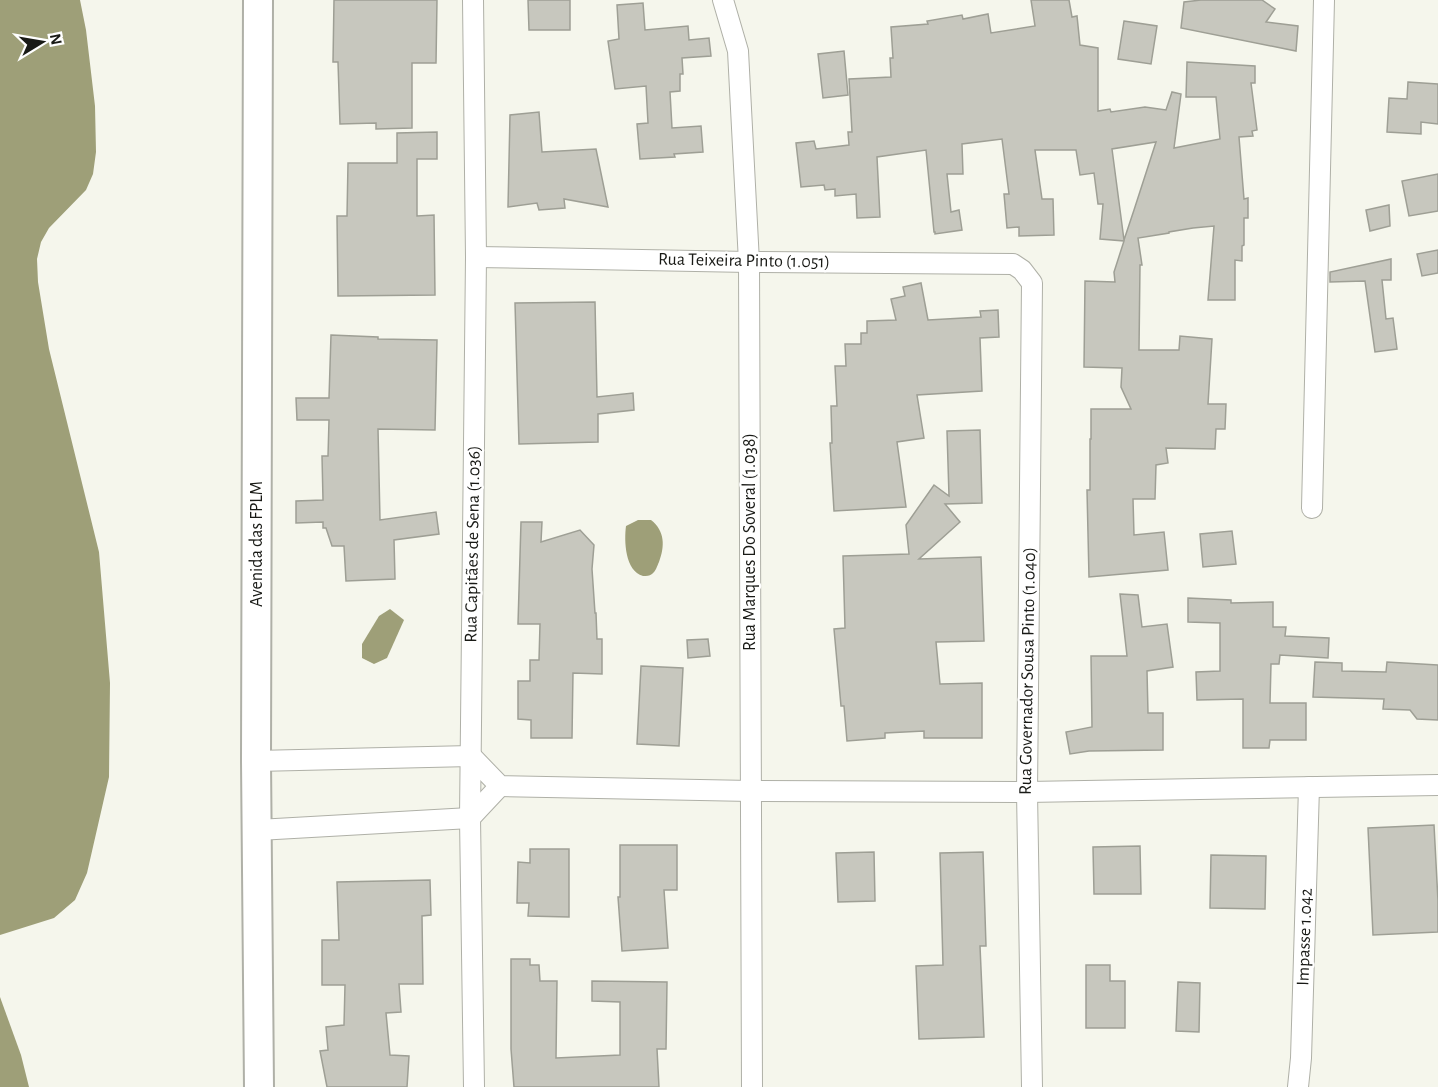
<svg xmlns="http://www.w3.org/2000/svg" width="1438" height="1087" viewBox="0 0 1438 1087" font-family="'Alegreya Sans',sans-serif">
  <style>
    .water { fill: #9e9f78 }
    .building { fill: #c7c7be; stroke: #9e9f95; stroke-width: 1.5; fill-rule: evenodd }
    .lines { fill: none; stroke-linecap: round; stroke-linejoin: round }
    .street-casing { stroke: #afb0a7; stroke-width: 22 }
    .secondary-casing { stroke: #afb0a7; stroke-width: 32 }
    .street { stroke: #fff; stroke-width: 20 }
    .secondary { stroke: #fff; stroke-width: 28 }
    .labels { text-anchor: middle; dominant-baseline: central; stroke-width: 4.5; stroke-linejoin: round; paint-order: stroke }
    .street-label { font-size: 18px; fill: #191a16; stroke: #fff }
  </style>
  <rect width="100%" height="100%" fill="#f5f6ec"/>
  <g class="water">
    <polygon points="0,0 80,0 86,30 95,106 96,152 93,174 86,190 49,228 41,242 37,259 38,282 49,349 99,552 110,683 109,777 87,873 75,900 54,918 0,935"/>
    <path d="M638,520H651C665,531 665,546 659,562C657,566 656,571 652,574C649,576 647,576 643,576C625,571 624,541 626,526Z"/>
    <polygon points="390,609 404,620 387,658 374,664 362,658 362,644 379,616"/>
    <polygon points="0,997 21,1055 29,1087 0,1087"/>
  </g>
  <g class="building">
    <polygon points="334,0 437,0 436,63 412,63 412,128 376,129 376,123 340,124 338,62 333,62"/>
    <polygon points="528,0 570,0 570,30 529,30"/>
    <path d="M1031,0H1069L1072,17L1077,16L1080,45L1098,48V111L1110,109L1111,112L1145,107L1166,110L1172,92L1181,94L1174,148L1220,139L1216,97H1186L1187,62L1255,66V83H1251L1257,130L1252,131L1253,136L1239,137L1244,199L1248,198V218H1244V245L1242,246V261L1235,260V300H1208L1214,226L1193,228L1169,232V233L1138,238L1142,265H1140L1139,350H1179L1180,336L1212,339L1208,404H1226L1225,429H1216L1215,449L1166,448L1168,463L1156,465L1155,499H1133L1134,535L1164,532L1168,570L1089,577L1087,490H1090V439H1091V409H1131L1121,387L1122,368L1084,367L1085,281L1115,282L1114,272L1124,241L1100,239L1103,204H1098L1094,173L1080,175L1076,150H1035L1042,199H1053L1054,235L1019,236V227L1007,228L1004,194H1009L1002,139L962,144L963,174H947L951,212L959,210L962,230L935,234V232H934L926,150L877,157L880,217L857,218L856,194L835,196V189L825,190L824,185L801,187L796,143L814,141L816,149L849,145L848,132H852L849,79L891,77L890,58H893L891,27L928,24L927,21L962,15L963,19L988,14L991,33L1035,26ZM1156,142L1134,210L1124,240L1112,149Z"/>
    <polygon points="1201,0 1262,0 1275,9 1266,22 1298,26 1296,51 1181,28 1184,2"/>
    <polygon points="643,3 645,30 688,26 689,40 709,38 711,56 682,58 683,74 680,74 680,91 670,92 672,128 701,126 703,152 674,154 675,157 640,159 637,124 648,123 646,86 615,89 608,41 619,39 617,5"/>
    <polygon points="1124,21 1157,26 1151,64 1118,59"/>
    <polygon points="844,51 848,95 823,98 818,54"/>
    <polygon points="1408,82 1438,84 1438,124 1421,122 1421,134 1387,132 1389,98 1407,99"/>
    <polygon points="539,112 542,152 596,149 608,207 564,199 565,208 539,210 537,203 508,207 510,115"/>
    <polygon points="437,132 437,159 417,159 417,216 434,215 435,295 338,296 337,216 347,216 348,163 397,163 397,133"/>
    <polygon points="1438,174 1438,211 1409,216 1402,181"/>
    <polygon points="1389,205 1390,226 1370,231 1366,210"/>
    <polygon points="1438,250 1438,273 1422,276 1417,254"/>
    <polygon points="1391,259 1391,280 1382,280 1386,319 1393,318 1397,349 1375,352 1365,281 1330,282 1330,272"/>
    <polygon points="921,283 928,320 981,317 980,311 998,310 999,337 980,338 982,391 917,395 924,438 897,442 906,507 834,511 830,443 832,443 831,406 837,406 835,366 846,366 845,344 861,344 861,333 867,333 867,321 896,320 891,299 905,296 903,287"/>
    <polygon points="595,302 597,397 633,393 634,410 598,414 598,442 519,444 515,303"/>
    <polygon points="331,335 378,337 378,339 437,340 435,430 378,429 380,520 436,512 439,534 394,540 395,579 346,581 344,546 332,546 326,528 323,528 323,522 296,523 296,501 323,500 322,456 328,456 329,420 297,420 296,398 329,398"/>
    <polygon points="980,430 982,503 945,504 960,522 919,559 981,557 984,641 936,642 940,684 982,683 982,738 924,738 924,731 885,733 885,738 847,741 844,706 841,706 834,629 845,628 843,556 909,554 906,525 934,485 949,496 947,431"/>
    <polygon points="521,522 542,522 541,542 580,530 594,545 592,569 595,613 596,613 597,639 602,639 602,674 573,673 572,738 531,738 531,720 518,719 518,681 530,681 530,660 539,660 540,624 518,624"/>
    <polygon points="1232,531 1236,564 1203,567 1200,534"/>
    <polygon points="1120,594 1138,595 1142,627 1167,624 1173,667 1147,671 1148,713 1163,713 1163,750 1089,751 1070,754 1066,732 1092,727 1091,656 1127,656"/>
    <polygon points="1188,598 1231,600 1231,603 1273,602 1273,627 1286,627 1285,636 1329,638 1328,658 1280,655 1279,664 1271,664 1270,703 1306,703 1306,740 1270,740 1269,748 1243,748 1243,699 1197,700 1196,672 1220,671 1220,623 1188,622"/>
    <polygon points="708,639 710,656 688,658 687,640"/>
    <polygon points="1315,662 1342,663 1342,671 1386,672 1387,662 1438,665 1438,720 1417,719 1410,710 1383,709 1384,699 1313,697"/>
    <polygon points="641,666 683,668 679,746 637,744"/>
    <polygon points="1434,825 1438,901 1438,932 1373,935 1368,828"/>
    <polygon points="620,845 677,845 677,890 664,890 668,948 622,951 618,897 620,897"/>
    <polygon points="1140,846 1141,894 1094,894 1093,847"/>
    <polygon points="530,849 569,849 569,917 528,916 529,903 517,903 518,862 530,863"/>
    <polygon points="874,852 875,901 838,902 836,853"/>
    <polygon points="983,852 986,946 980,946 984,1037 919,1039 916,966 943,965 940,853"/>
    <polygon points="1211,855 1266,856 1265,909 1210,908"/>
    <polygon points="430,880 431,915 422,916 423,984 399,984 401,1012 386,1013 390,1055 409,1056 407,1087 327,1087 320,1051 328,1050 326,1027 344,1025 345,985 322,985 322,940 339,940 337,882"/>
    <polygon points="511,959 530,959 530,965 539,965 540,981 557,981 556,1058 620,1055 620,1002 592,1001 592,981 667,982 666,1049 657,1049 659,1087 514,1087 511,1049"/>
    <polygon points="1086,965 1110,965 1110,981 1125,981 1125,1028 1086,1028"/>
    <polygon points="1178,982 1200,983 1199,1032 1176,1031"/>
  </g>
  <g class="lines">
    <defs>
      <g id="street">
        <polyline points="473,0 476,257 470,818 474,1087"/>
        <polyline points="723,0 738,51 749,262 752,1087"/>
        <polyline points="476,257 749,262 1013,264 1022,270 1032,283 1027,792 1032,1087"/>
        <polyline points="1312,508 1324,0"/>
        <polyline points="256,761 471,756 500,786 751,791 1027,792 1438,785"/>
        <polyline points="258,830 470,818 500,786"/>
        <polyline points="1298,1087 1301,1058 1309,787"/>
      </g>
      <polyline id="secondary" points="258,0 256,761 259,1087"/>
    </defs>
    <use href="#street" class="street-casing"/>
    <use href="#secondary" class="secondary-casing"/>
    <use href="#street" class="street"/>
    <use href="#secondary" class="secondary"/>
  </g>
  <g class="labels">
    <g class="street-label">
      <text transform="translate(744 261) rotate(1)">Rua Teixeira Pinto (1.051)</text>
      <text transform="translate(750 542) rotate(-90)">Rua Marques Do Soveral (1.038)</text>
      <text transform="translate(257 544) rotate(-90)">Avenida das FPLM</text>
      <text transform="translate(473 544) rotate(-89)">Rua Capitães de Sena (1.036)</text>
      <text transform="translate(1028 671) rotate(-89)">Rua Governador Sousa Pinto (1.040)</text>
      <text transform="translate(1305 937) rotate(-88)">Impasse 1.042</text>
    </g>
  </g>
  <g transform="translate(42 42) rotate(79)" stroke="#ffffff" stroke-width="4.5" paint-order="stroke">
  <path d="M0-4.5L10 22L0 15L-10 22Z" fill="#191a16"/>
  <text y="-9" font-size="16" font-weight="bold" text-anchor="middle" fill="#191a16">N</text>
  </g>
</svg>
